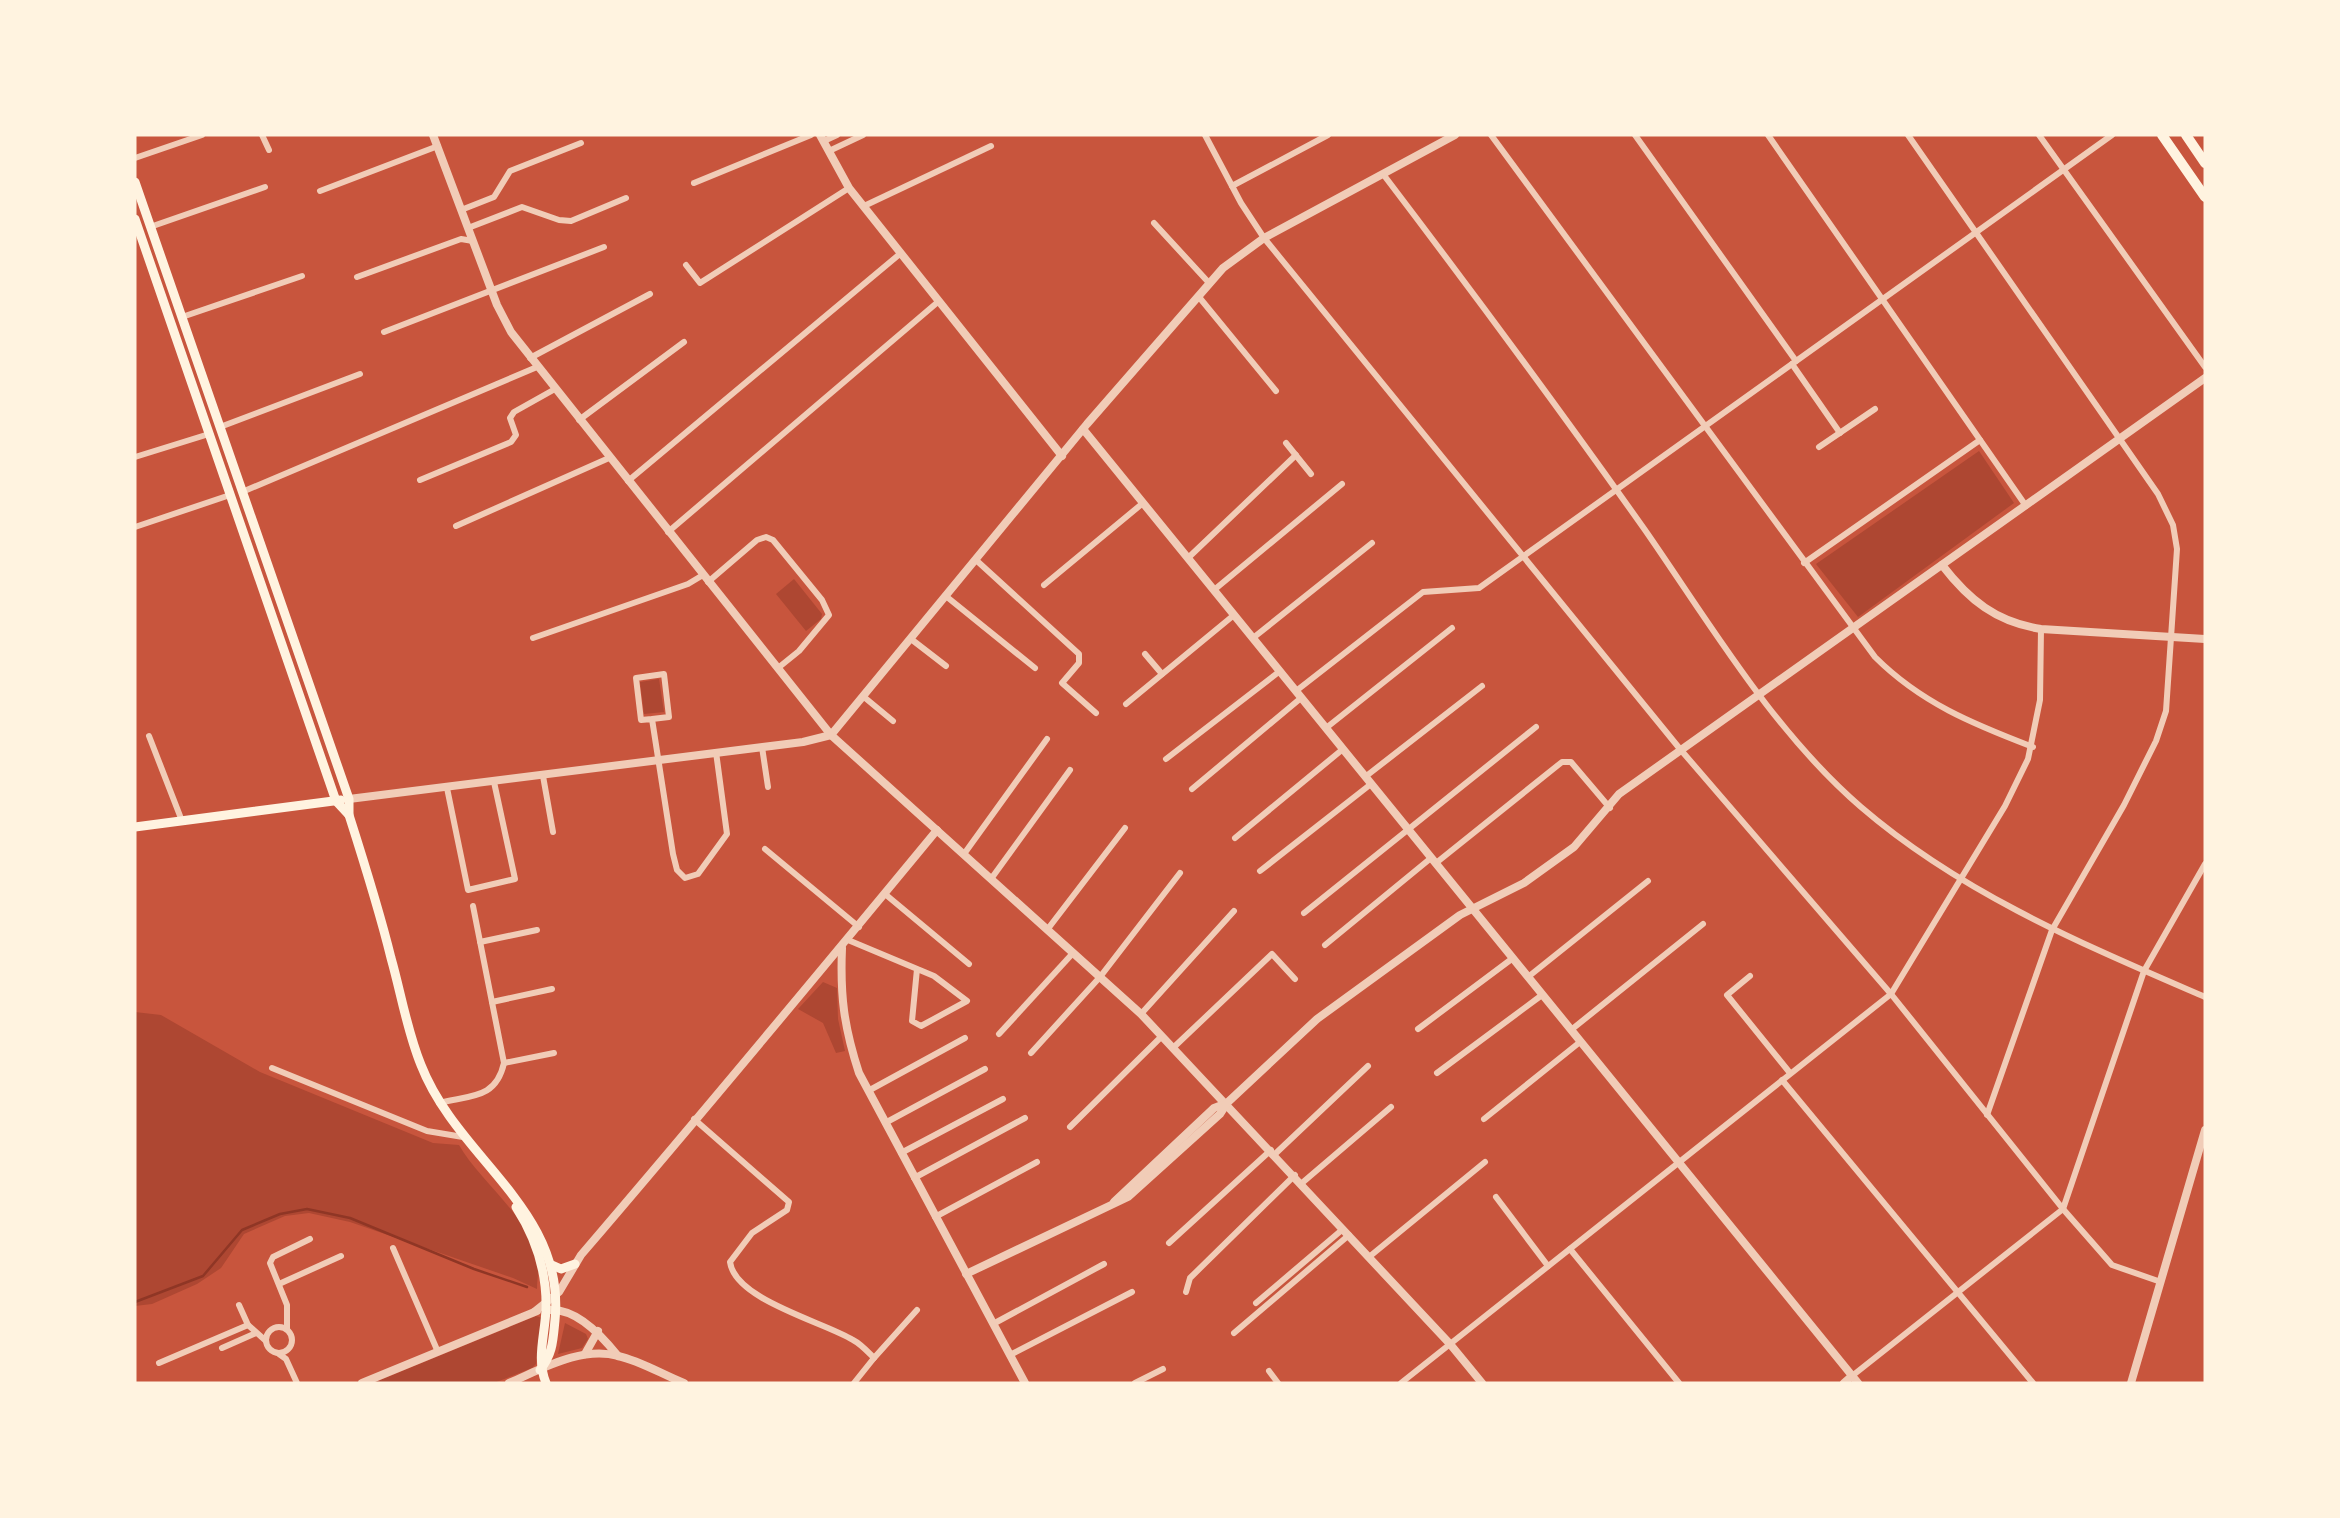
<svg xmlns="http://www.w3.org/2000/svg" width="2340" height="1518" viewBox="0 0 2340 1518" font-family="Ubuntu,sans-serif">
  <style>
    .green { fill: #ae4732 }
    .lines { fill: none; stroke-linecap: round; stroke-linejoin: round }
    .stream { stroke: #8f3625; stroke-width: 2.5 }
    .minor { stroke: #f1ccb7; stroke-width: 6 }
    .tertiary { stroke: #f1ccb7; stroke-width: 8 }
    .secondary { stroke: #fff3e0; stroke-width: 9 }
    .primary { stroke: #fff3e0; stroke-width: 10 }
  </style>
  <rect width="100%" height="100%" fill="#c8553d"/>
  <g class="green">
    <polygon points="1979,451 2014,503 1858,617 1816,564"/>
    <polygon points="794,579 822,614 821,619 806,631 776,594"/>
    <polygon points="659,679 664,712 644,714 640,682"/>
    <polygon points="823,982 837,988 838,1019 845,1051 836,1053 823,1023 798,1009"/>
    <path d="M135,1012L161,1015L260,1072L433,1143L459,1145C479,1181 534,1221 538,1262C539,1271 537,1280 537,1289L513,1278L350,1222L309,1213L285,1216L244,1234L221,1268L197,1284L152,1304L135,1306Z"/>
    <polygon points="536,1316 542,1318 536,1364 532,1368 494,1383 373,1383"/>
    <polygon points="565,1323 586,1334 588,1339 582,1348 558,1354"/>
  </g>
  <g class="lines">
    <polyline class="stream" points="135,1302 203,1276 242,1230 280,1214 307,1209 350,1218 474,1269 527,1287"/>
    <g class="minor">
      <polyline points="262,135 269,150"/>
      <polyline points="1205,135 1241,203 1264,238 1680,749 1891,994 2063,1209 2112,1265 2161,1282"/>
      <path d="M1491,135L1875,657C1921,703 1973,724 2033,747"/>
      <polyline points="1635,135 1796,361"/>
      <polyline points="1768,135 2026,506"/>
      <polyline points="1908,135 2158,494 2173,525 2177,549 2166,711 2156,741 2124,805 2052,930 1987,1115"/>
      <polyline points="2039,135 2205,367"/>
      <polyline points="824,141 837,135"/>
      <polyline points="829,151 863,135"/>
      <polyline points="135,158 202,135"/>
      <path d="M1383,174C1472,291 1560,410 1645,530C1711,625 1773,731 1861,807C1962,894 2085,945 2205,997"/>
      <polyline points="694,183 811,135"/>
      <polyline points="1232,186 1328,135"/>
      <polyline points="320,191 438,146"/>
      <polyline points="864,206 991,146"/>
      <polyline points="461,210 494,197 510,171 581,143"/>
      <polyline points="1154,223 1210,284"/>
      <polyline points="150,227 265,187"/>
      <polyline points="468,228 522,207 559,220 571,221 626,198"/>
      <polyline points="686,265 700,283 849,188"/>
      <polyline points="357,277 461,239 473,241"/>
      <polyline points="1199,297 1276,391"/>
      <polyline points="182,317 302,276"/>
      <polyline points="384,332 604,247"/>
      <polyline points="530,358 650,294"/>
      <polyline points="1792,364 1840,433"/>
      <polyline points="579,420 684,342"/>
      <polyline points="220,427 360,374"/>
      <polyline points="1286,443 1311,474"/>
      <polyline points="1819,447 1875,409"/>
      <polyline points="135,457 209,434"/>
      <polyline points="420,480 511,442 516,435 510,418 514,412 555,389"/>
      <polyline points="628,481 901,253"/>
      <polyline points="242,492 537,367"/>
      <polyline points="456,526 609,458"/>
      <polyline points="135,527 230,495"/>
      <polyline points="668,532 939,301"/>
      <polyline points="1188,558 1296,455"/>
      <polyline points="976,560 1079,654 1079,663 1062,683 1096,713"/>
      <polyline points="1804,563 1980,440"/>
      <polyline points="708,582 757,540 766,537 773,540 822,600 829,615 799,651 778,668"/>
      <polyline points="1044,585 1143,503"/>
      <polyline points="1214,590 1342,484"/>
      <polyline points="947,597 1035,668"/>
      <polyline points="533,638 688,584 703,575"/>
      <polyline points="1253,638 1372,543"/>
      <polyline points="911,639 946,666"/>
      <polyline points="1145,654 1162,674"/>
      <polyline points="1296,691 1423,592 1479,588 2112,135"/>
      <polyline points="864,697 893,721"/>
      <polyline points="1126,704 1234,615"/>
      <polyline points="652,719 669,717 664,674 636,678 641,720 652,719 673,854 677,870 685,878 698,874 727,834 716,752"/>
      <polyline points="1326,728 1452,628"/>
      <polyline points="149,736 182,821"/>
      <polyline points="762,747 768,787"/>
      <polyline points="1166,759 1280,671"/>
      <polyline points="543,776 553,832"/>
      <polyline points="1365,777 1482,686"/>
      <polyline points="447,788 468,890 515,879 494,782"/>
      <polyline points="1192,789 1301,698"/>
      <polyline points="1235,838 1343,749"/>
      <polyline points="765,849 859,927"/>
      <polyline points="964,854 1047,739"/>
      <polyline points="1436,863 1562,762 1571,762 1610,808"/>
      <polyline points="1260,871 1371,784"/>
      <polyline points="991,879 1070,770"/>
      <polyline points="885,894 969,964"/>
      <polyline points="1304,913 1536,727"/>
      <polyline points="1047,930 1125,828"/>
      <polyline points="848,940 934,976 967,1001 921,1026 912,1021 917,969"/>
      <polyline points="480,942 537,930"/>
      <polyline points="1325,945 1431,858"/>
      <polyline points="1750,976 1727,995 1790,1073"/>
      <polyline points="1528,977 1648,881"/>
      <polyline points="492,1002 552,989"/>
      <polyline points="1141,1014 1234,911"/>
      <polyline points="1418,1029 1513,958"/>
      <polyline points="1571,1030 1703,924"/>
      <polyline points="999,1034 1073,953"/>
      <polyline points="1174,1047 1272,954 1295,979"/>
      <polyline points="1031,1053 1100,977 1180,873"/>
      <polyline points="504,1063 554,1053"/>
      <polyline points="272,1068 427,1131 463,1137"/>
      <polyline points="1437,1073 1542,995"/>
      <polyline points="1782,1080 2033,1383"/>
      <polyline points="868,1091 965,1038"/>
      <path d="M439,1103C471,1095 496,1099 504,1063L473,906"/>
      <path d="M694,1119L789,1202L787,1210L752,1233L730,1262C735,1300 824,1322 853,1340C861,1344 868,1352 874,1358L854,1383"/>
      <polyline points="1484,1119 1580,1042"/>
      <polyline points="885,1123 985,1069"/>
      <polyline points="1070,1127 1162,1036"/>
      <polyline points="901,1153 1003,1099"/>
      <polyline points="1275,1154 1368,1066"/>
      <polyline points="914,1178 1025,1118"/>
      <polyline points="1302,1183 1391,1107"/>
      <polyline points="1496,1197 1548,1266"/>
      <polyline points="935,1217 1037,1162"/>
      <polyline points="1169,1243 1271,1150"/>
      <polyline points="393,1248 438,1352"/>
      <polyline points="1570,1249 1679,1383"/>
      <polyline points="1369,1257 1485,1162"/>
      <polyline points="279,1284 341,1256"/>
      <polyline points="1186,1292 1190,1278 1295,1175"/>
      <polyline points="1256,1303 1343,1229"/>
      <polyline points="239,1305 248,1325 266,1341"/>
      <polyline points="993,1324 1104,1264"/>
      <circle cx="279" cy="1340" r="13"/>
      <polyline points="287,1329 287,1305 270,1263 273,1257 310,1239"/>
      <polyline points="1234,1333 1349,1235"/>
      <polyline points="222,1348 256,1333"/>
      <polyline points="279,1354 286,1359 297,1383"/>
      <polyline points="1010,1355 1132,1292"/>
      <polyline points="874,1358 917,1310"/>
      <polyline points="159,1363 248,1325"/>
      <polyline points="1269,1371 1278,1383"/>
      <polyline points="1852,1376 2063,1209 2144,971 2205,864"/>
      <polyline points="1135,1383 1163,1369"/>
      <polyline points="1401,1383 1891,994 2005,806 2028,759 2040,700 2041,629"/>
    </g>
    <g class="tertiary">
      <polyline points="433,135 497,305 511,332 831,735 1141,1014 1450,1344 1482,1383"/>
      <polyline points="820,135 849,188 1062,456"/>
      <polyline points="1083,429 1858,1383"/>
      <path d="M1942,565C1969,600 1996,622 2041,629L2205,639"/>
      <polyline points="349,799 803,742 831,735 1087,424 1223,268 1264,238 1455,135"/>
      <path d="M842,948C840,996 844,1027 859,1073L1025,1383"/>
      <polyline points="1114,1202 1214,1108 1227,1103"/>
      <polyline points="966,1274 1128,1197 1220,1114 1227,1103 1317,1019 1460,915 1524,883 1574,847 1619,794 2205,378"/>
      <path d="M550,1310C577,1308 603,1337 618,1356"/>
      <path d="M534,1312L559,1292L581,1255C701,1115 819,973 937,830"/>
      <polyline points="585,1354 598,1331"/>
      <polyline points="362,1383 537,1311"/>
      <path d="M509,1383C542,1369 581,1346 618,1356C641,1361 663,1375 684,1383"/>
      <polyline points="1844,1383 1852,1376"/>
      <polyline points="2131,1383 2205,1130"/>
    </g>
    <g class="secondary">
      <path d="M135,182L349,799V815C364,862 379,909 391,958C401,993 407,1031 421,1065C458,1160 566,1209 555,1320C553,1340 553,1354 540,1370"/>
      <polyline points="135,219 336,801 349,815"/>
      <polyline points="135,827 341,800"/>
      <path d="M516,1207C536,1238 547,1272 546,1309C545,1335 536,1359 546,1383"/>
      <polyline points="552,1265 561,1269 575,1264"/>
    </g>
    <g class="primary">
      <polyline points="2162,135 2205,197"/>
      <polyline points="2186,135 2205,163"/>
    </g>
  </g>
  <rect width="2340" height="1518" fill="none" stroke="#fff3e0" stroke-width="273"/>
</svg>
